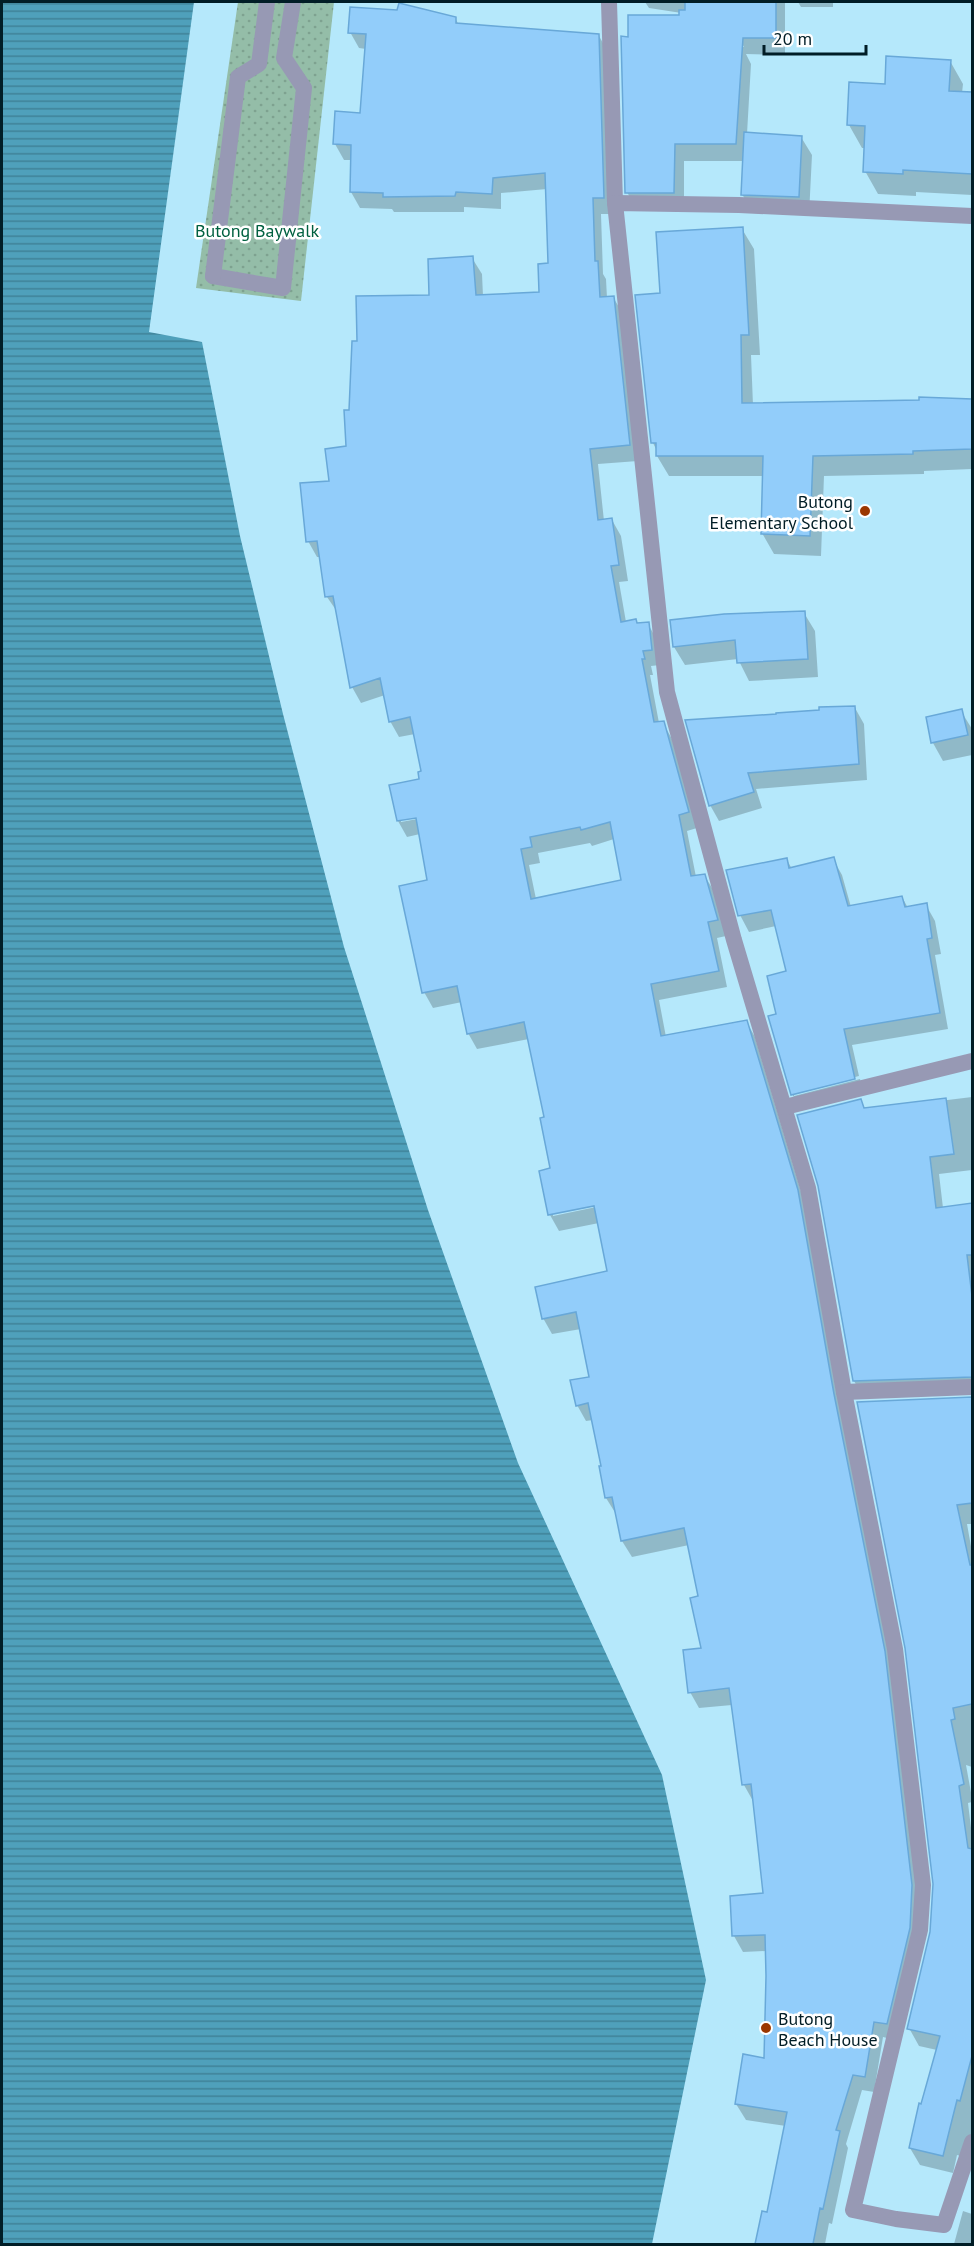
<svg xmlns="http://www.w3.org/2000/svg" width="974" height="2246" viewBox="0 0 974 2246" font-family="'PT Sans',sans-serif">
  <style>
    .green { fill: url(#green-dots) }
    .water { fill: url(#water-rules) }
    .shadow { fill: #0003; fill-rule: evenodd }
    .building { fill: #92cdfa; stroke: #68a8d8; stroke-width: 1.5; fill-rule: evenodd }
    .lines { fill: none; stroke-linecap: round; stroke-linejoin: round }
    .service { stroke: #9799b4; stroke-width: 16 }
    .pedestrian { stroke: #9799b4; stroke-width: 16 }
    .minor { stroke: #9799b4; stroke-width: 16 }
    .poi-dot { fill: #9b3700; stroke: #fff; stroke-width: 2 }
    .labels { text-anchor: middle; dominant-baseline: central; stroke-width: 5; stroke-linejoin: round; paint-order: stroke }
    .park-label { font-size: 18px; fill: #006040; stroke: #fff }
    .poi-label { font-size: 18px; fill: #011d26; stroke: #fff; text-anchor: end }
  </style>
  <defs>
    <pattern id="green-dots" width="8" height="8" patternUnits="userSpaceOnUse" patternTransform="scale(1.5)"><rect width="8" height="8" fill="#94bda8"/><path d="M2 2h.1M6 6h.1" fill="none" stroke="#7ea290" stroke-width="1.8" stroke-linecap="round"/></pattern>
    <pattern id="water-rules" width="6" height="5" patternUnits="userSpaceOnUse" patternTransform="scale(1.5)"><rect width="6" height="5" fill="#4fa0bb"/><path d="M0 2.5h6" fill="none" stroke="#3f8298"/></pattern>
  </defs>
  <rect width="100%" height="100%" fill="#b5e8fb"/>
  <polygon class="green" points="238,2 334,2 301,301 196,288"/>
  <polygon class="water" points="2,2 194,2 149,332 202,342 240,536 283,714 344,947 428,1210 518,1463 662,1775 706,1980 652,2244 2,2244"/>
  <g class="shadow">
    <polygon points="645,2 785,2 785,55 746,54 751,64 747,134 801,137 812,155 809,215 753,213 742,194 744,161 684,161 684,210 637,210 627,192 622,38 744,47 738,37 740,22 649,8"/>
    <polygon points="798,2 833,2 833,7 801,7"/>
    <path d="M455,18L459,25L599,36L608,52L613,214H601L603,274L606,279L607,298L613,297L623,314L638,461L598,464L604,521L612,520L621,536L628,581L619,582L626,622L636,621L638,625L648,624L657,640L660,665L651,666L653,675H650L659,723H663L672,739L697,828L687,831L696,877L704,875L714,891L726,936L717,938L727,987L659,1000L666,1037L746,1021L755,1037L806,1208L893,1668L921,1902L895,2040L883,2037L874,2092L862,2090L846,2144L848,2148L832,2224L829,2223L825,2244H757L763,2213L768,2214L786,2126L746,2120L736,2104L766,2059V1951L743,1952L734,1936L731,1897L765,1895L753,1801L744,1785L732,1705L699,1708L690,1692L703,1649L700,1597L689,1545L632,1557L622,1541L616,1514L606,1498L603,1467L593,1420L586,1421L577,1405L591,1378L581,1329L552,1334L543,1318L609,1273L599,1223L559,1231L550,1215L540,1172L552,1169L546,1118L529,1039L477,1049L468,1033L462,1002L433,1008L424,992L428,882L420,834L407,837L398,821L421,780L423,772L415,734L399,737L390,721L385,695L361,703L352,687L338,613L327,597L321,557H317L308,541L331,482L347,447L359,342L430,297L472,258L482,274L483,296L541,294L550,265L547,189L501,193V209L464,207V212H394L392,209L360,208L351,192L352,160H344L335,144L362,114L366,49L359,48L350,32ZM423,815V818L401,822V819ZM614,839L623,882L536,899L529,865L540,863L538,853L590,843L592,846ZM601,1203V1206L553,1216V1213Z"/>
    <polygon points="950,61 963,84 962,93 972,93 972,195 916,192 916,196 878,194 865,171 866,148 862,148 849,125 886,85"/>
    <polygon points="742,229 754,249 760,355 751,355 753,405 972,399 972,469 924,471 924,474 824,476 821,556 774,554 762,533 764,476 669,476 657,456 657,451 653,443 661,294"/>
    <polygon points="804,613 815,631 818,677 749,681 738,659 685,665 674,647"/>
    <polygon points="855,708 864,724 867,780 756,789 762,808 719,821 710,805 687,721"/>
    <polygon points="961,711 972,729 972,755 943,761 933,743"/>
    <polygon points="833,859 842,875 851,907 902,897 908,908 926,905 935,921 941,954 935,955 948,1029 852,1045 859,1076 794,1092 794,1096 860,1079 864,1095 802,1110 792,1094 778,1015 787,973 776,926 749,932 740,915 787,860 792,869"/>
    <polygon points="972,1097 972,1170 939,1174 943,1208 972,1205 972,1394 864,1398 854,1381 860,1101 866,1110"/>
    <polygon points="972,1399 972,1524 967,1524 972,1552 972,1767 966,1765 972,1798 972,1802 968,1803 972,1836 972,2156 971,2159 957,2155 953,2173 920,2165 910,2148 937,2050 919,2046 909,2028 932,1932 935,1884 907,1648 859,1403"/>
    <polygon points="963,2211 972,2214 972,2244 954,2244"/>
  </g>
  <g class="building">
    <polygon points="685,2 776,2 776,38 743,38 736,144 675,144 674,193 625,193 621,36 628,37 628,15 679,15 679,10 685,10"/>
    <path d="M399,3L456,17V23L599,34L604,198H593L595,261H598L600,297L614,296L630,445L590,449L598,520L612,518L619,565L611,566L621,622L636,619L637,623L649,622L652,650L643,651L645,659H642L654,722L664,721L689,812L679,815L691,876L705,874L718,920L708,922L719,971L651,984L661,1036L747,1020L798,1190L834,1394L885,1651L912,1885L910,1928L887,2024L874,2022L865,2077L853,2075L836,2130L840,2131L823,2209L820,2208L813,2244H755L762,2211L767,2212L787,2112L735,2104L743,2054L764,2058L766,1976L765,1935L732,1936L730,1896L763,1893L751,1784L742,1785L729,1688L688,1693L683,1650L701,1648L690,1598L698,1596L684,1528L621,1541L612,1497L605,1498L599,1466H601L588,1403L576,1406L570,1380L589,1377L576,1312L542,1319L535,1287L607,1271L594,1206L548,1215L539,1171L550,1168L540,1118L544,1117L524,1022L467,1034L457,986L422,993L399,886L427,880L416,818L397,821L389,785L419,779L418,772L421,771L410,717L389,722L380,678L350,688L333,596L325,597L317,541L306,542L300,483L329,481L325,449L346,446L344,410H349L352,341H357L356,296L429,295L428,259L473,256L476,295L539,292L538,264L548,263L545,173L493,178L492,194L456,192L455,196L383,197V193L350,192L351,145L333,144L335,111L360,113L366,34L348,33L350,7L397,10ZM610,822L621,880L531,899L521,849L532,847L530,837L580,827L581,830Z"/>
    <polygon points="886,56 951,60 949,91 972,92 972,174 903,170 903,174 863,172 865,126 847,125 849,82 885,84"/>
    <polygon points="744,132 802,136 799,197 741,195"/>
    <polygon points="743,227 749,335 741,335 742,403 919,400 919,397 972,399 972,449 913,451 913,454 813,456 810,536 761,534 763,456 656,456 656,443 651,443 635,295 660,293 656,232"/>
    <polygon points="805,611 808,659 737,663 735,640 673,647 670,620 724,614"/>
    <polygon points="855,706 859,764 748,773 754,792 709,806 685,720 776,714 776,713 819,710 819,707"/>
    <polygon points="962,709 968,735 931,743 926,717"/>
    <polygon points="834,857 848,906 902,896 905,907 927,903 932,938 927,939 940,1013 844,1029 855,1079 791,1095 768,1016 776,1014 767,976 786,971 771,910 738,916 726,870 787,858 789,868"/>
    <polygon points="946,1098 954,1154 930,1157 936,1208 972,1203 972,1255 967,1255 972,1296 972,1377 853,1381 818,1186 797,1115 861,1099 864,1108"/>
    <polygon points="972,1397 972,1503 957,1505 970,1565 972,1565 972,1704 953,1708 955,1719 951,1720 964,1784 959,1786 968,1848 972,1849 972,2056 960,2101 957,2100 943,2156 909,2148 919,2103 921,2104 940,2036 907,2029 930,1932 933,1884 905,1648 857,1402"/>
  </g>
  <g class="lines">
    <polyline class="service" points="213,276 283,288 304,88 284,58 293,2"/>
    <polyline class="pedestrian" points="213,276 238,77 259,64 267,2"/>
    <g class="minor">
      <polyline points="609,2 615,203"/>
      <polyline points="972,216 739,205 615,203 667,692 734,940 808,1188 844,1392 895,1649 923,1885 920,1930 853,2210 896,2219 944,2225 972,2142"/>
      <polyline points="785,1107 972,1061"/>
      <polyline points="844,1392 972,1387"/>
    </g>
  </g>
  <g class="poi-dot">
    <circle cx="865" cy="511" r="6"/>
    <circle cx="766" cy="2028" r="6"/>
  </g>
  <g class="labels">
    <g class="park-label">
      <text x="257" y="230">Butong Baywalk</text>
    </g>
    <g class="poi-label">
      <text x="853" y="501">Butong<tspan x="853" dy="21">Elementary School</tspan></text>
      <text x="778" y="2018" text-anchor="start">Butong<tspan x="778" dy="21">Beach House</tspan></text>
    </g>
  </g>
  <rect width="974" height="2246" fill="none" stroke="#011d26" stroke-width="6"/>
  <path d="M764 45v9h102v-9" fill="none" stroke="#011d26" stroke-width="3"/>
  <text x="773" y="45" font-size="18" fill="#011d26" stroke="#ffffff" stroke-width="4.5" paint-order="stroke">20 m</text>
</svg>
